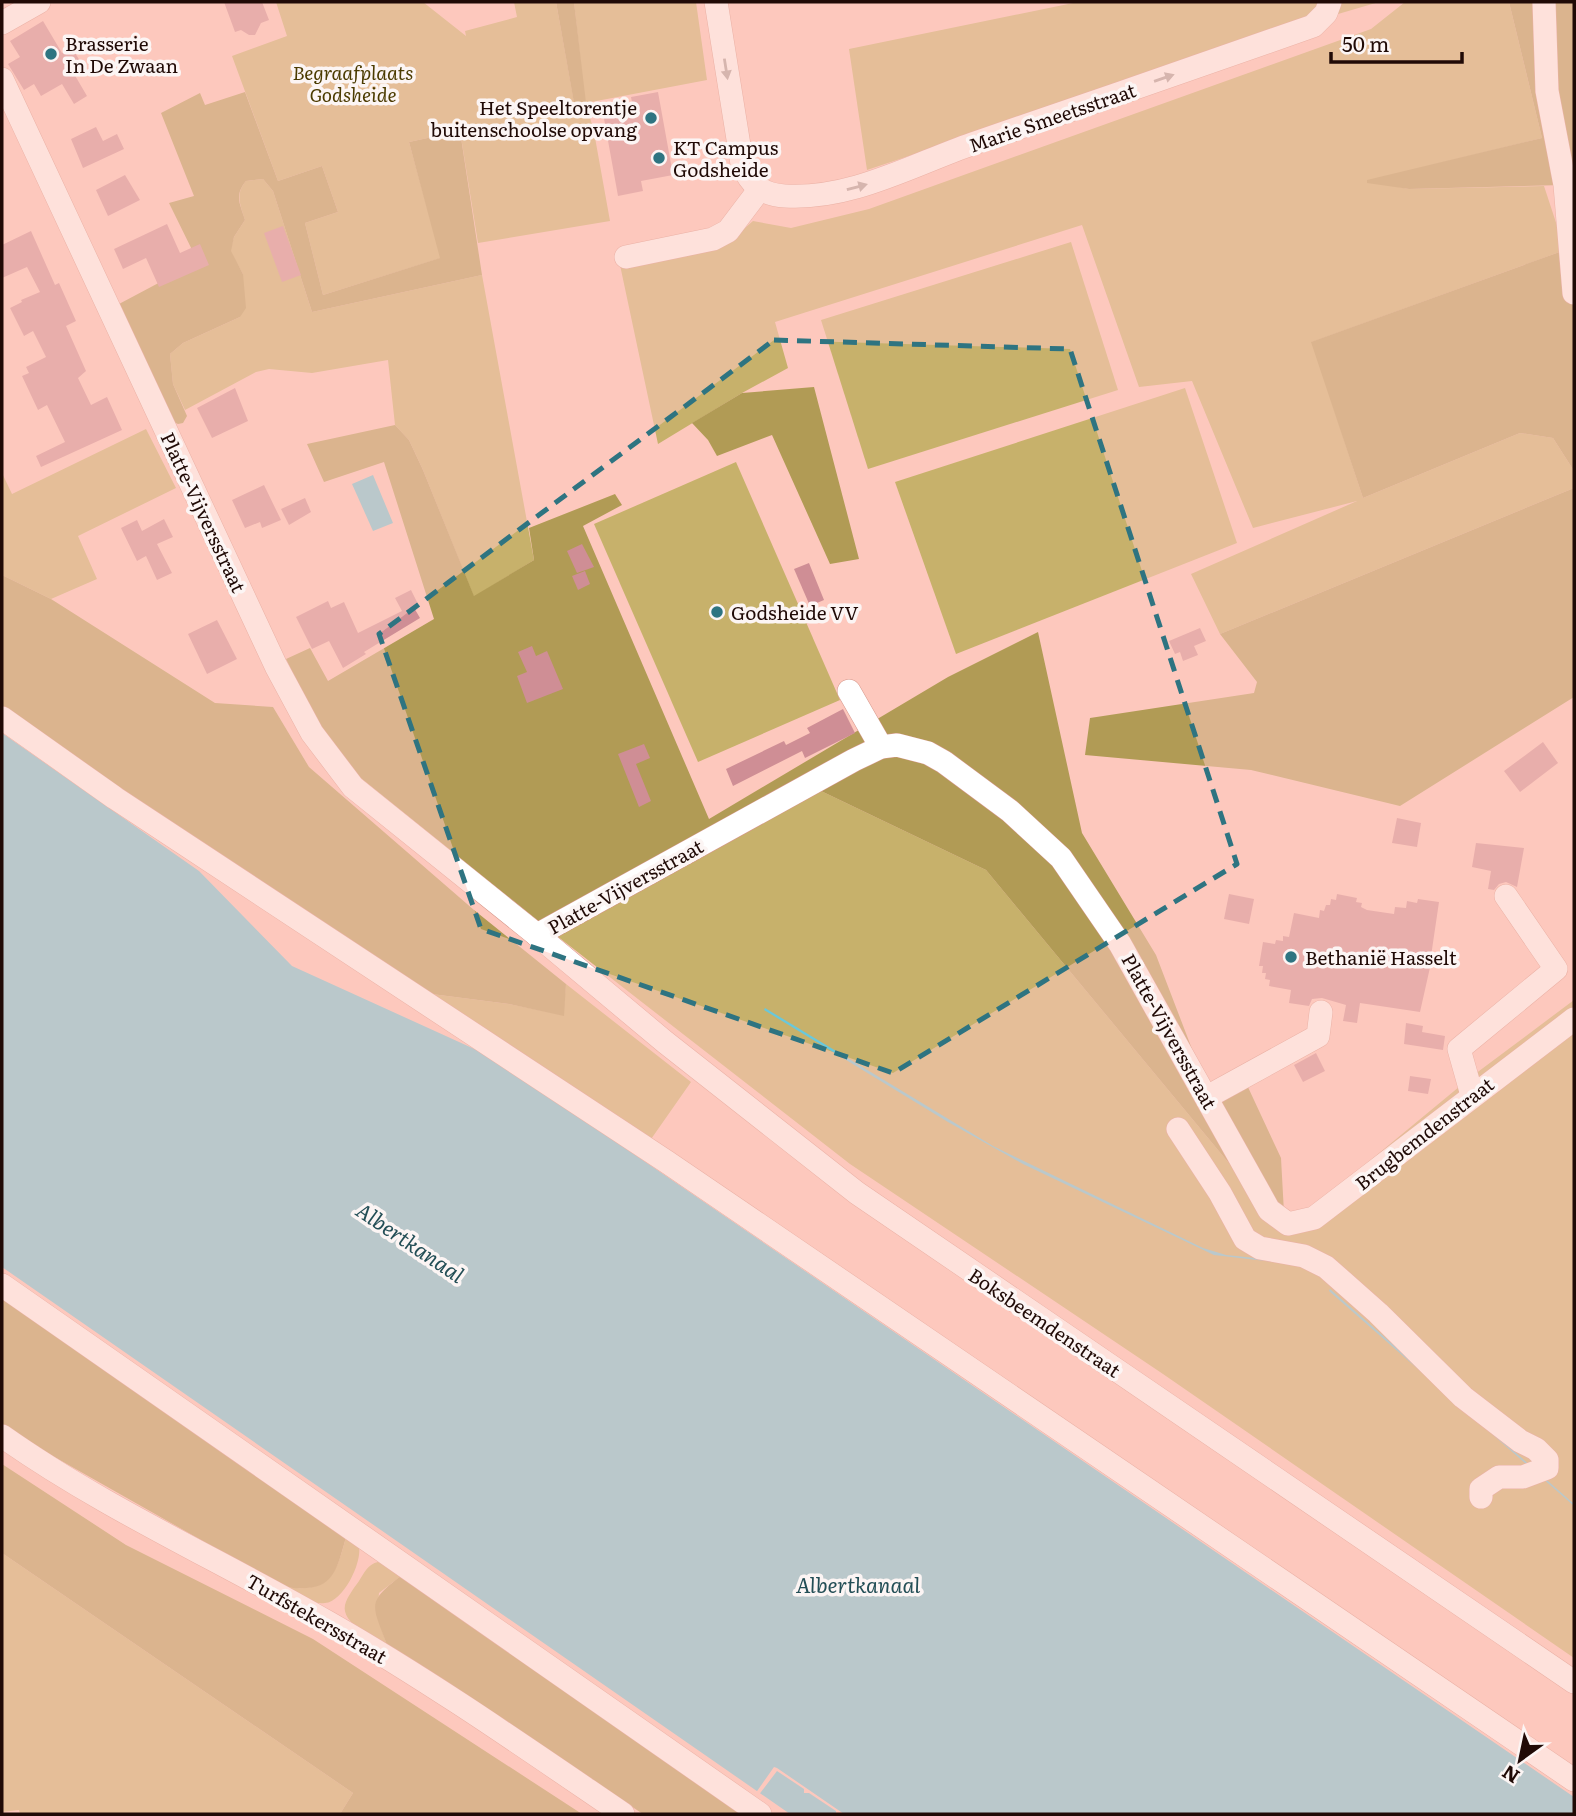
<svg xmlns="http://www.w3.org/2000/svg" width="1576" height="1816" viewBox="0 0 1576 1816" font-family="Literata,serif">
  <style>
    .green { fill: #c7b16b }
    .forest { fill: #b19b55 }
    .water { fill: #69c8db }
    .pier { fill: #fdc8bd }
    .building { fill: #cf8e95 }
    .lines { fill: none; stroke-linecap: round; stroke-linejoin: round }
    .minor-casing { stroke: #d6978a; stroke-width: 24 }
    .minor { stroke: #fff; stroke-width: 23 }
    .oneway { fill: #a69d9b }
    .marked { fill: none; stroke: #2e7481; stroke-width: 5; stroke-dasharray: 14 9; stroke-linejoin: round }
    .poi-dot { fill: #2e7481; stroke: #fcf5f4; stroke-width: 2.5 }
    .labels { text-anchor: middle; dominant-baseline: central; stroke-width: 7; stroke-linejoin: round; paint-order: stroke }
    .poi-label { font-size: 19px; fill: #200a06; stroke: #fcf5f4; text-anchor: start }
    .park-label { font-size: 19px; font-style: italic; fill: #4b3b00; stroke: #fcf5f4 }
    .street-label { font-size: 19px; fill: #200a06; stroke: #fcf5f4 }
    .water-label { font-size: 21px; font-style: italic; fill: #234e56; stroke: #fcf5f4 }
  </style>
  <rect width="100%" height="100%" fill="#fdc8bd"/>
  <g class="green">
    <polygon points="276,2 423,2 466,36 465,31 517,17 514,2 556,2 574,102 585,103 574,2 696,2 707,80 586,103 594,132 610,221 478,243 460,131 409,142 441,258 323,295 305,223 338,212 322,166 278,181 232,56 287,36"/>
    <polygon points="1078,2 1379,2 1304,24 867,170 849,49"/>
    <polygon points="1405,2 1509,2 1542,138 1367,181 1409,189 1544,186 1565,250 1312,342 1363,498 1520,433 1553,438 1574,471 1574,488 1220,634 1191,574 1357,501 1253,528 1192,381 1139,387 1082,225 775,322 788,368 742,393 658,444 620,265 724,246 753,221 791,228 869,209 1371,29"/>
    <path d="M263,179L273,191L312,312L482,275L534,560L474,597L423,470L409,440L395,425L388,360L312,373L269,369L256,372L185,410L173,384L170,354L183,343L240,317L243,274L230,251L234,237L245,220C240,204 235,194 246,181Z"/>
    <polygon points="1071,242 1118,390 868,469 821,320"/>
    <polygon points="1185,388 1237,543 956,654 895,482"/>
    <polygon points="146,429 176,488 78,536 97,579 51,599 2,575 2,473 12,494"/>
    <polygon points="736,462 840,700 698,762 594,524"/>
    <polygon points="821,791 986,870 1285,1231 1471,1077 1574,1000 1574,1658 1163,1374 850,1164 557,936"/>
    <polygon points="566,984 691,1082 649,1142 424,993 509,1004 563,1015"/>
    <path d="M346,1537L359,1547C362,1563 343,1602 325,1603C310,1605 296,1594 284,1587C329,1593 336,1576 346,1537Z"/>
    <polygon points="2,1553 353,1793 340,1814 20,1814 19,1810 2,1812"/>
    <path d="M378,1562L389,1567L401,1576L379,1593L377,1616L387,1645C374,1637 341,1624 345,1605C347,1597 354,1588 359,1581C364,1573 368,1564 378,1562Z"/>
  </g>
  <g class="forest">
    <polygon points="556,2 574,2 586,103 574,103"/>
    <polygon points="1509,2 1537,2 1562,185 1409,189 1367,183 1367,180 1542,138"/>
    <polygon points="1548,2 1574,2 1574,211 1555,77"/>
    <path d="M245,92L278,181L322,166L338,212L305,223L323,295L440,258L409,142L460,131L482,275L312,312L273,191L263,179L246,181C234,196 240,203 245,220L234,237L231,251L243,274L246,308L240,317L183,343L170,354L173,384L187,416L183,423L178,424L171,421L119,304L198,262L169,203L194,196L161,113L200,93L205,105Z"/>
    <polygon points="1574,249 1574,471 1553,438 1520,433 1363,498 1311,342 1565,250"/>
    <polygon points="814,387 859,559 830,564 772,435 717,456 708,440 692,423 742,393"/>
    <polygon points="395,425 409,440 423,470 474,596 534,560 529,528 615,494 622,505 583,526 709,819 948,677 1038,632 1082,833 1156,955 1210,1096 1247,1085 1281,1158 1285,1231 986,870 821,791 557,936 357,775 323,736 286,659 310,648 328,681 434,619 384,462 324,482 307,444"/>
    <polygon points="1574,488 1574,697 1400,806 1251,770 1085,755 1090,718 1254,693 1257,682 1220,634"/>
    <polygon points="2,575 51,599 215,703 273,707 309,767 474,910 566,984 564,1016 509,1004 424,993 264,888 2,706"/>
    <path d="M2,1299L346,1537C335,1578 331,1593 284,1587L28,1442L2,1424Z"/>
    <polygon points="2,1464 126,1545 313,1639 582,1814 340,1814 353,1793 2,1553"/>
    <path d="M401,1576L749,1814H643L387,1645C373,1606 365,1603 401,1576Z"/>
  </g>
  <g class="water">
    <polygon points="373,475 393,523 373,531 352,484"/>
    <polygon points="2,733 199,871 292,966 492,1057 1574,1797 1574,1814 790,1814 2,1267"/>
    <polygon points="765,1008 993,1146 1203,1248 1226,1255 1283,1261 1282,1263 1214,1255 1023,1164 948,1122 764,1010"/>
    <polygon points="1330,1289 1574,1504 1574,1506 1329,1291"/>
  </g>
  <polygon class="pier" points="774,1767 777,1768 844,1814 836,1814 836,1811 809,1793 804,1793 804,1789 777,1771 758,1796 755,1794"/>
  <g class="building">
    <polygon points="224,2 262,2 269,20 261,23 255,35 249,35 241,30 235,32"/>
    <polygon points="43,21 62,53 72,48 80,61 70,67 87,96 74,104 62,84 41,96 34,84 24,90 8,64 20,57 10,41"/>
    <polygon points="658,92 673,175 641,181 643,191 618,196 603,113 633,108 631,97"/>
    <polygon points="96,127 103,141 117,134 124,149 83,168 71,139"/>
    <polygon points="125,175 140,200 108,216 96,190"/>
    <polygon points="167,224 180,253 200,244 209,265 159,287 146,258 123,269 114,249"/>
    <polygon points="283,226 301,275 282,282 264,233"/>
    <polygon points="31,231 55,285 59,283 76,321 66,326 86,371 78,378 91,405 107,397 122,430 41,467 36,456 65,442 47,405 38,410 22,376 29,373 26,367 46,357 33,331 24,336 10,308 22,302 21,300 40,292 27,267 2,278 2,245"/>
    <polygon points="235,388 248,421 212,438 197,408"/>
    <polygon points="264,485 281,520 262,528 260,522 245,528 232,500"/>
    <polygon points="305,498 311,512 289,525 281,509"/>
    <polygon points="164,519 173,537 157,544 172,573 157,580 146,556 137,561 121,528 137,520 142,531"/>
    <polygon points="582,544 594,567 577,573 567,551"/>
    <polygon points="809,563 824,600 810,606 794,569"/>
    <polygon points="585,571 590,584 578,590 572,576"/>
    <polygon points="411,590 418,604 413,606 420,618 364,652 366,654 343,668 329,641 312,649 296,617 328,601 331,608 344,602 358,633 402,611 395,598"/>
    <polygon points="217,620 237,659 207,674 188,634"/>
    <polygon points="1200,628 1206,641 1194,646 1198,655 1183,661 1180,652 1175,654 1169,641"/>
    <polygon points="532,646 536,656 547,651 563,689 527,703 517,676 527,672 518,652"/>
    <polygon points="843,709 855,733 805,758 802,751 733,786 726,769 784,741 786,745 810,733 807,728"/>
    <polygon points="1543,742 1558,763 1520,792 1504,771"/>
    <polygon points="644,744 650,758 636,764 651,801 639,807 618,754"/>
    <polygon points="1397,818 1421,823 1417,847 1392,843"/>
    <polygon points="1476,843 1524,848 1517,887 1506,882 1499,884 1494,890 1488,889 1491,871 1472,867"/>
    <polygon points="1229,894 1254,899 1249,924 1224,919"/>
    <polygon points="1337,894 1357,898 1356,902 1362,903 1361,907 1367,910 1394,914 1395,907 1406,908 1407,901 1417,903 1418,899 1439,902 1430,963 1431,963 1420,1012 1360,1003 1357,1023 1343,1021 1346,1005 1322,998 1312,999 1309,1006 1289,1003 1291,990 1269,986 1270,980 1265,979 1266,973 1262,973 1263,966 1259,966 1263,942 1275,944 1276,940 1283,941 1283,936 1289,937 1294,913 1319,918 1320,910 1324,911 1326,905 1330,905 1331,899 1336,900"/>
    <polygon points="1406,1023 1423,1026 1422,1032 1445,1036 1443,1050 1404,1044"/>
    <polygon points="1316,1053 1325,1071 1303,1082 1294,1065"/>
    <polygon points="1410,1076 1431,1079 1428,1094 1408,1091"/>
  </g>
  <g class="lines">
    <defs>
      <g id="minor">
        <path d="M716,2L742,164C750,184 762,195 785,196C851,200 912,165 972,144C1086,105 1199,66 1313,26L1326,13L1330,2"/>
        <polyline points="1544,2 1547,91 1565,185 1574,293"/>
        <polyline points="2,23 39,2"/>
        <polyline points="2,79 276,666 312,733 353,787 537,935 665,1042 857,1193 1574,1682"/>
        <polyline points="626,257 713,239 728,231 759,190"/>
        <polyline points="849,691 881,747"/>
        <polyline points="2,718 115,798 667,1162 1574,1780"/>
        <polyline points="537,935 854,760 881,747 897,745 928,753 944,762 1010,811 1061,858 1120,944 1269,1210 1288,1224 1314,1218 1574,1019"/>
        <polyline points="1472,1095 1459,1049 1556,969 1506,896"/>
        <polyline points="1207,1097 1318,1036 1321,1012"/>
        <polyline points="1178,1129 1220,1193 1245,1239 1260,1248 1304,1256 1326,1267 1378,1313 1463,1397 1520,1441 1536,1449 1547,1460 1547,1468 1523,1477 1499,1477 1481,1489 1481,1497"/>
        <polyline points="2,1285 760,1814"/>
        <path d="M2,1436C104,1508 220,1560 329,1623C430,1681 526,1748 623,1814"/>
      </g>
    </defs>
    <use href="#minor" class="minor-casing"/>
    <use href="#minor" class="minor"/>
  </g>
  <defs><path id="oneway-solid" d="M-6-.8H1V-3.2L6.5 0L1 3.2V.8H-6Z" transform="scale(1.75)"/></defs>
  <g class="oneway">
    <use href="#oneway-solid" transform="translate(726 69) rotate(81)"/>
    <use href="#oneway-solid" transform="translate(1164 78) rotate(-19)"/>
    <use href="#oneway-solid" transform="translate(857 187) rotate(-15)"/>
  </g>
  <path d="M0 0H1576V1816H0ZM774,340L1070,349L1237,864L893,1073L481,929L379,634Z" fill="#fdc8bd" fill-opacity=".55" fill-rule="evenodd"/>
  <path class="marked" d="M774,340L1070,349L1237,864L893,1073L481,929L379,634Z"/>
  <g class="poi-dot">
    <circle cx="51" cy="54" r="7"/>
    <circle cx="651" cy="118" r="7"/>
    <circle cx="659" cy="158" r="7"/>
    <circle cx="717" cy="612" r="7"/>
    <circle cx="1291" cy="957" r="7"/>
  </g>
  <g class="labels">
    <g class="poi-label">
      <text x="65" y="43">Brasserie<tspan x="65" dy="22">In De Zwaan</tspan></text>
      <text x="637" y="107" text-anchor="end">Het Speeltorentje<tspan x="637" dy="22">buitenschoolse opvang</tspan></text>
      <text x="673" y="147">KT Campus<tspan x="673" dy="22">Godsheide</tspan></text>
      <text x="731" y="612">Godsheide VV</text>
      <text x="1305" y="957">Bethanië Hasselt</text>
    </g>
    <g class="park-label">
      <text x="353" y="72">Begraafplaats<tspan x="353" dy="22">Godsheide</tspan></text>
    </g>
    <g class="street-label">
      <text transform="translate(1052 117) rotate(-19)">Marie Smeetsstraat</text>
      <text transform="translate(204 512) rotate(65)">Platte-Vijversstraat</text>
      <text transform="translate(625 886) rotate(-29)">Platte-Vijversstraat</text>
      <text transform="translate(1170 1031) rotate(61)">Platte-Vijversstraat</text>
      <text transform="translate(1424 1133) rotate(-38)">Brugbemdenstraat</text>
      <text transform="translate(1045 1322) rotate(34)">Boksbeemdenstraat</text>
      <text transform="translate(317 1618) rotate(30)">Turfstekersstraat</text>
    </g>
    <g class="water-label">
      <text transform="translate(411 1241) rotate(34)">Albertkanaal</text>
      <text x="858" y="1583">Albertkanaal</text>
    </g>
  </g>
  <rect width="1576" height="1816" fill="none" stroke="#200a06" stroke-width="7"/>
  <g transform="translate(1520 1760) rotate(213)" stroke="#fcf5f4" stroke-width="5" paint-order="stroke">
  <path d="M0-5L12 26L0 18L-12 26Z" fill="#200a06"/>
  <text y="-10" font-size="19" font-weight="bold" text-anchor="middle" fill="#200a06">N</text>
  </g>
  <path d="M1331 52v10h131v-10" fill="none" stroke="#200a06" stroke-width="3.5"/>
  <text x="1342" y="52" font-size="21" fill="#200a06" stroke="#fcf5f4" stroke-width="5" paint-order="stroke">50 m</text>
</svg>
